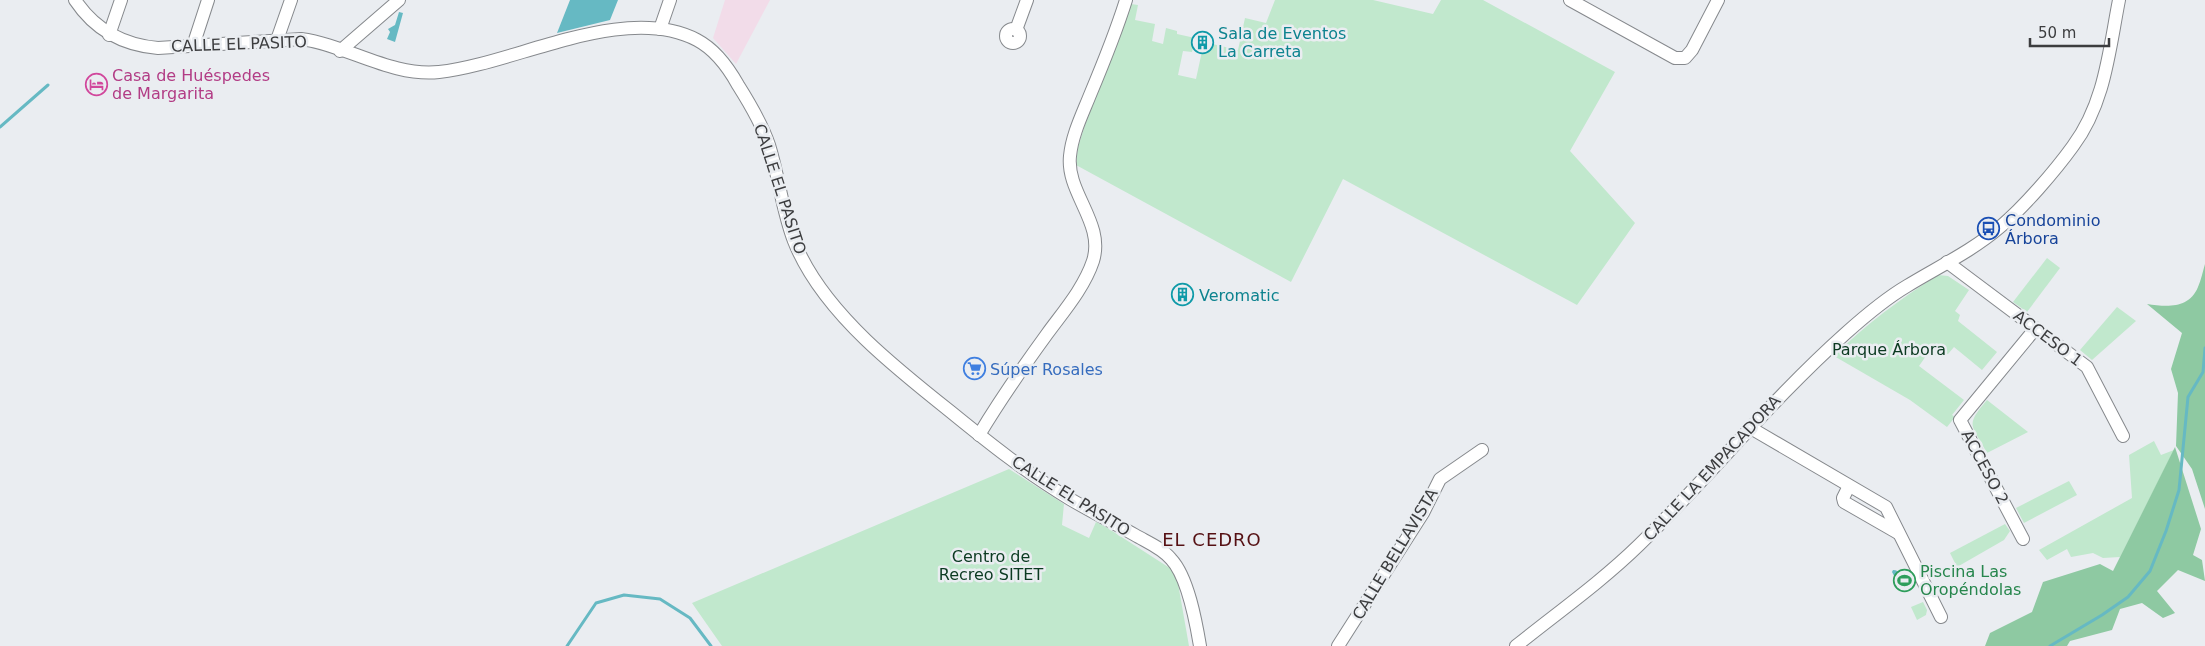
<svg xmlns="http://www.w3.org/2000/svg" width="2205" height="646" viewBox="0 0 2205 646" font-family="'DejaVu Sans',sans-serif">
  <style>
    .industrial { fill: #f2dce9 }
    .green { fill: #c1e8cd }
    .forest { fill: #8ec9a2 }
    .water { fill: #66b9c3 }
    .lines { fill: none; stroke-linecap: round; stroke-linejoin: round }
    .stream { stroke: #66b9c3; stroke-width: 3 }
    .street-casing { stroke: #86898d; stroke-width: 14 }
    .street { stroke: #fff; stroke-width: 12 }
    .labels { text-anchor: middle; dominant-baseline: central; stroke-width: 5; stroke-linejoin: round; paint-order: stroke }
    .culture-label { font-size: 16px; fill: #0d838f; stroke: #eaedf1; text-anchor: start }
    .street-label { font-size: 16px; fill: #3c3d3f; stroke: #eaedf1 }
    .hotel-label { font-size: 16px; fill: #b23c85; stroke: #eaedf1; text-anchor: start }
    .transit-label { font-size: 16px; fill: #164399; stroke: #eaedf1; text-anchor: start }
    .park-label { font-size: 16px; fill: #0b3a21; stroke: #eaedf1 }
    .shop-label { font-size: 16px; fill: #366cbe; stroke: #eaedf1; text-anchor: start }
    .leisure-label { font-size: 16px; fill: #27864d; stroke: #eaedf1; text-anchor: start }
    .neighbourhood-label { font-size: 18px; letter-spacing: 1px; fill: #551013; stroke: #eaedf1 }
  </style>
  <rect width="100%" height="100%" fill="#eaedf1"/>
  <polygon class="industrial" points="725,0 770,0 736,64 713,38"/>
  <g class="green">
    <polygon points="1275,0 1373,0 1433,14 1441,0 1483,0 1615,72 1570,151 1635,223 1577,305 1343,179 1291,282 1076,165 1078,147 1086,122 1131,4 1138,5 1135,20 1155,24 1152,41 1163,44 1166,28 1177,31 1177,34 1195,38 1192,52 1183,51 1178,75 1196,79 1204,42 1238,50 1245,18 1266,23"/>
    <polygon points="2047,258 2060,268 2027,312 2013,302"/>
    <path d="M1938,275L1948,276L1969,290L1955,311L1960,315L1958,321L1997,352L1982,370L1954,347L1948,354L1926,356L1919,366L1964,400L1952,415L1955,417L1947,427L1910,400L1834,356C1867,323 1899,300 1938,275Z"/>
    <polygon points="2117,307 2136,321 2092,360 2080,350"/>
    <path d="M1987,400L2028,432L1987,453C1972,424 1964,427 1987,400Z"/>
    <polygon points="2154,441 2161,455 2174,450 2120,557 2103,558 2093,553 2071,557 2067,549 2047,560 2039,550 2132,498 2129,455"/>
    <polygon points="1009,469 1064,504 1062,525 1089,538 1096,522 1106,527 1176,572 1189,646 722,646 692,603"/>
    <polygon points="2069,481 2077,495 2024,523 2016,508"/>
    <polygon points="2005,524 2010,531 2004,540 1957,567 1950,553"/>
    <polygon points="1923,602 1927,610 1926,615 1917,620 1911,607"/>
  </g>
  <g class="forest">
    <path d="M2205,264V509L2192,469L2176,446L2178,393L2171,369L2182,333L2147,304C2167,307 2189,309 2198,287C2201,280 2203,271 2205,264Z"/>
    <polygon points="2175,447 2201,529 2193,555 2202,560 2205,581 2178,570 2157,591 2175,613 2163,618 2142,603 2120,609 2112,630 2070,641 2067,646 1985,646 1990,633 2032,612 2043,582 2100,564 2113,571"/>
  </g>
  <g class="water">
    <polygon points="570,0 618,0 610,20 557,33"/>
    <polygon points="399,12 403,13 395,42 387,39 390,32 388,29 395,25"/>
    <path d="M1893,570C1900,570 1904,577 1911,580V586L1902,589V584L1898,583L1892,572Z"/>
  </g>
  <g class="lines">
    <g class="stream">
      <polyline points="0,127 48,85"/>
      <polyline points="567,646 596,603 624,595 660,599 690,618 711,646"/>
      <polyline points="2050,646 2102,615 2128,597 2150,571 2166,531 2179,490 2188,397 2203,372 2205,348"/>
    </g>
    <defs>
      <g id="street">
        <path d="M75,0C95,30 122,45 158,48L301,39C347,45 391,77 439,72C515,64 624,2 697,40C716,50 728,67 738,85C750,104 762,124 769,145C779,177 782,210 794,241C809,279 837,312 866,340C893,366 922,389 951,412C989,443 1028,474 1070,499C1092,512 1114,523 1135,535C1147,542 1162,548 1171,559C1188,577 1196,622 1200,646"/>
        <polyline points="1570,0 1675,58 1685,58 1692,50 1718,0"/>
        <circle cx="1013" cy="36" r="7"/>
        <polyline points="660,29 670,0"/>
        <polyline points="1016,30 1027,0"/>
        <polyline points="109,35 121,0"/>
        <polyline points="277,40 291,0"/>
        <polyline points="193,46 208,0"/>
        <polyline points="340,51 399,0"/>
        <polyline points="1947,262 2087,367 2123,436"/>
        <polyline points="1749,427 1886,507 1941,617"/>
        <path d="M979,435C1000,400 1023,367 1047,334C1063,312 1084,288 1093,261C1105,223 1066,193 1070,156C1072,135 1082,115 1090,95C1103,64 1116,32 1126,0"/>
        <polyline points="1849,486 1843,498 1844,502 1898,533"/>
        <polyline points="2023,539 1960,420 2035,329"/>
        <polyline points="1338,646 1423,513 1440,479 1482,450"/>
        <path d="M1516,646C1557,613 1601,582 1639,545C1710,476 1772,399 1846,333C1865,316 1885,299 1907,286C1938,267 1972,251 2000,227C2023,208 2055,171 2073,146C2105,103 2109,51 2119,0"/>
      </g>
    </defs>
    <use href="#street" class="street-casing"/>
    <use href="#street" class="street"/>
  </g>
  <defs>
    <symbol id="building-ring" viewBox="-11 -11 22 22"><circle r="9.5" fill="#eaedf1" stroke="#0f9aa8" stroke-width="1.5"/><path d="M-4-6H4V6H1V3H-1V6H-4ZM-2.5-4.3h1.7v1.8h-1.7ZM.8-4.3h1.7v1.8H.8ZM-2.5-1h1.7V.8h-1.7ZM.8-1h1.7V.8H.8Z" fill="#0f9aa8"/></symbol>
    <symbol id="hotel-ring" viewBox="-11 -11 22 22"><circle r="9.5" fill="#eaedf1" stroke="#d1479c" stroke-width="1.5"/><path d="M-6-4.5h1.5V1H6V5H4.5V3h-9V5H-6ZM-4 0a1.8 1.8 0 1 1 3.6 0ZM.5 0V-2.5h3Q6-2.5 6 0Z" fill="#d1479c"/></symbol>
    <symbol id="bus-ring" viewBox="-11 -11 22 22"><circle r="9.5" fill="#eaedf1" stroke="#1a4fb4" stroke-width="1.5"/><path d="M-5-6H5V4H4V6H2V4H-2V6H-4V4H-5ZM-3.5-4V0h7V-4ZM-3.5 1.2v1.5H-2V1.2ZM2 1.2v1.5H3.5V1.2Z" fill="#1a4fb4"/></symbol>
    <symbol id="supermarket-ring" viewBox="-11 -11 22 22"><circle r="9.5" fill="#eaedf1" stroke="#3f7fe0" stroke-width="1.5"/><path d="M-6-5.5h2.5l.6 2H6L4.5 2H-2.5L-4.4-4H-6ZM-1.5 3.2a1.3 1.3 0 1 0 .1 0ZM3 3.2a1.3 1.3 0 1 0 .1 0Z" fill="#3f7fe0"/></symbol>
    <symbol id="stadium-ring" viewBox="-11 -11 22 22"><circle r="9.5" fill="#eaedf1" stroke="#2e9e5b" stroke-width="1.5"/><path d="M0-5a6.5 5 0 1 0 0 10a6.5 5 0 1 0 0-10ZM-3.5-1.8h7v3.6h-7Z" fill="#2e9e5b"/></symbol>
  </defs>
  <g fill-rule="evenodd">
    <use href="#building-ring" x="1190" y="30" width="25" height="25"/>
    <use href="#hotel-ring" x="84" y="72" width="25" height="25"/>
    <use href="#bus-ring" x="1976" y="216" width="25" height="25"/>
    <use href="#building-ring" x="1170" y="282" width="25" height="25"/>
    <use href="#supermarket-ring" x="962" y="356" width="25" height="25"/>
    <use href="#stadium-ring" x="1892" y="568" width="25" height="25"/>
  </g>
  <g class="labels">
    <g class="culture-label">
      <text x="1218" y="33">Sala de Eventos<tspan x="1218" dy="18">La Carreta</tspan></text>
      <text x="1199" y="295">Veromatic</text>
    </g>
    <g class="street-label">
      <text transform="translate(239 44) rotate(-2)">CALLE EL PASITO</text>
      <text transform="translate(780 189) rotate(72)">CALLE EL PASITO</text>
      <text transform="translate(2048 338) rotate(37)">ACCESO 1</text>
      <text transform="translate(1985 467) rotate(62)">ACCESO 2</text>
      <text transform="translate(1712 468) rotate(-47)">CALLE LA EMPACADORA</text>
      <text transform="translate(1071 496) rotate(32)">CALLE EL PASITO</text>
      <text transform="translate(1395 554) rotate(-59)">CALLE BELLAVISTA</text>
    </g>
    <g class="hotel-label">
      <text x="112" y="75">Casa de Huéspedes<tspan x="112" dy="18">de Margarita</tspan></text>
    </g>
    <g class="transit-label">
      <text x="2005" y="220">Condominio<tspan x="2005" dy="18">Árbora</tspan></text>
    </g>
    <g class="park-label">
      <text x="1889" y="349">Parque Árbora</text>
      <text x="991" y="556">Centro de<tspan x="991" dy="18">Recreo SITET</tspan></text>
    </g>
    <g class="shop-label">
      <text x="990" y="369">Súper Rosales</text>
    </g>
    <g class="leisure-label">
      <text x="1920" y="571">Piscina Las<tspan x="1920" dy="18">Oropéndolas</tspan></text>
    </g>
    <g class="neighbourhood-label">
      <text x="1212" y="539">EL CEDRO</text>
    </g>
  </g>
  <path d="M2030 38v8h79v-8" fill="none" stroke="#3c3d3f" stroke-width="2.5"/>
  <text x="2038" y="38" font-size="15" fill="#3c3d3f" stroke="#eaedf1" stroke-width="4" paint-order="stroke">50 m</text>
</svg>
